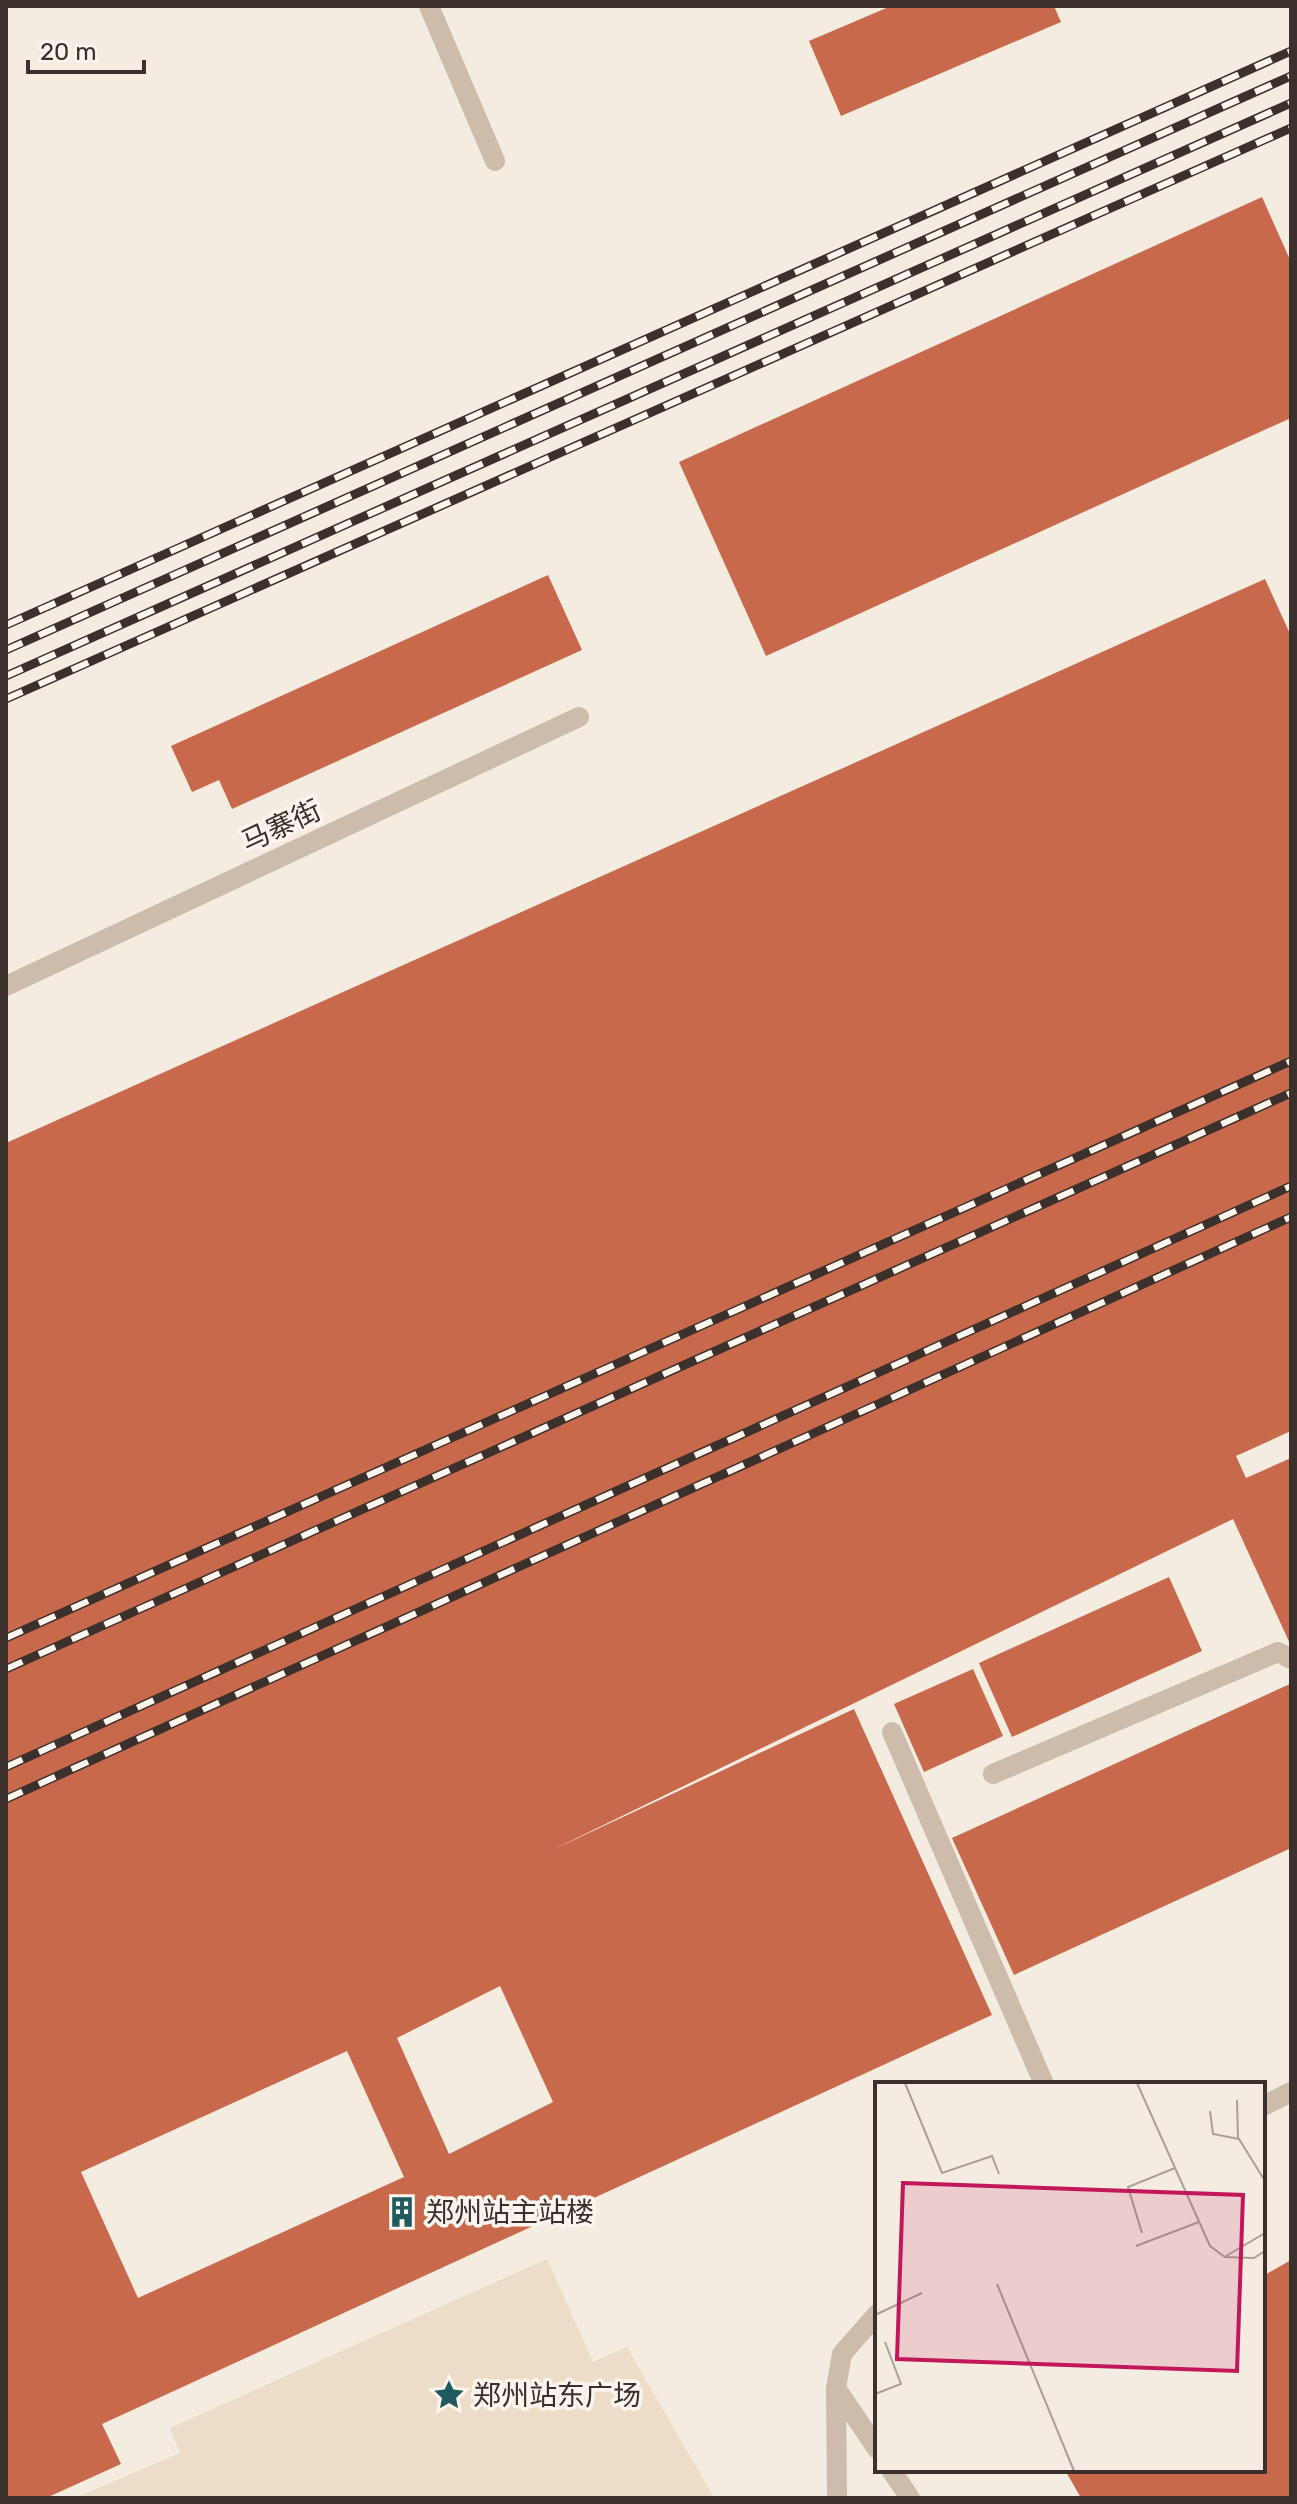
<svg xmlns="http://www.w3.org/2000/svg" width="1297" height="2504" viewBox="0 0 1297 2504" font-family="Rubik,'Noto Sans SC',sans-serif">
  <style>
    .plaza { fill: #ecdcc8 }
    .building { fill: #c8694b; fill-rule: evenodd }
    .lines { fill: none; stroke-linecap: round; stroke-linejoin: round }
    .minor { stroke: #cdbbac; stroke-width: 20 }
    .rail-casing { stroke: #3b302b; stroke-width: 9 }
    .rail { stroke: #fbf5ee; stroke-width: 6; stroke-dasharray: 18; stroke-linecap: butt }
    .labels { text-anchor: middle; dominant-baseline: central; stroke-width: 7; stroke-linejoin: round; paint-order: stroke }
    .street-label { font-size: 28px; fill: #3b302b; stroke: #fbf5ee }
    .poi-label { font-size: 28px; fill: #3b302b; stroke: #fbf5ee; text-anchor: start }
    .inset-road { fill: none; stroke: #aaa098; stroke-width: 2 }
    .view { fill: #c2185b; fill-opacity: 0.15; stroke: #c2185b; stroke-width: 4 }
    .inset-edge { fill: none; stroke: #3b302b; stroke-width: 4 }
  </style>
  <rect width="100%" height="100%" fill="#f4ebe1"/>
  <polygon class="plaza" points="547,2259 593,2362 627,2347 714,2498 75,2498 180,2453 170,2428"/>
  <g class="building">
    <polygon points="891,6 1054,6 1061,22 841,116 809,41"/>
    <polygon points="1262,197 1291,262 1291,418 766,656 679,462"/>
    <polygon points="548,575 582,650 232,809 219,780 192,792 171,746"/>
    <path d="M1265,579L1291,636V1431L1236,1456L1246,1478L1291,1458V1646L1233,1519L548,1852L854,1709L992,2015L102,2424L121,2464L46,2498H6V1143ZM500,1986L553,2102L449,2154L397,2038ZM347,2051L404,2177L138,2298L81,2172Z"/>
    <polygon points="1169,1577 1202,1651 1012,1737 979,1663"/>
    <polygon points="973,1669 1003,1736 924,1772 894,1704"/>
    <polygon points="1290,1684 1291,1848 1014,1975 952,1838"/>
    <polygon points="1291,2260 1291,2498 1081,2498 1065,2470 1263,2470 1263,2276"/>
  </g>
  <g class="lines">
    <g class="minor">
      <polyline points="429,6 495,161"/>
      <polyline points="6,986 579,717"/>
      <polyline points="892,1732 1044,2084"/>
      <polyline points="993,1774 1278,1652 1291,1659"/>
      <polyline points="1263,2106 1291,2092"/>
      <polyline points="836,2388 877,2449"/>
      <polyline points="891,2470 910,2498"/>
      <polyline points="837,2498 836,2388 842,2354 877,2314"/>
    </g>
    <defs>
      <g id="rail">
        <polyline points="6,625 1291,51"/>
        <polyline points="6,650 1291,76"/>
        <polyline points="6,676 1291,103"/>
        <polyline points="6,699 1291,128"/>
        <polyline points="6,1638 1291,1061"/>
        <polyline points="6,1669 1291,1093"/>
        <polyline points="6,1767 1291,1186"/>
        <polyline points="6,1799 1291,1217"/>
      </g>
    </defs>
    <use href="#rail" class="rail-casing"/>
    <use href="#rail" class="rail"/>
  </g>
  <defs>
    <symbol id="building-bare" viewBox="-9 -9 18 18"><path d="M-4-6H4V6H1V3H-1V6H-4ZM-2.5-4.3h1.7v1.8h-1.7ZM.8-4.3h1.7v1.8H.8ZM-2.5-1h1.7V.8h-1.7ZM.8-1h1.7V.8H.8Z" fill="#1f5a5e" stroke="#fbf5ee" stroke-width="2.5" paint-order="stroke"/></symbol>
    <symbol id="sight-bare" viewBox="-9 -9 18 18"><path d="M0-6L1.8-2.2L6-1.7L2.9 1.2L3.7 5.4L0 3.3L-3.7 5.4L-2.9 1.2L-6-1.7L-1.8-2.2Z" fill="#1f5a5e" stroke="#fbf5ee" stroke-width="2.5" paint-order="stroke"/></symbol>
  </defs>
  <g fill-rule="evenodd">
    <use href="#building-bare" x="380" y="2190" width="44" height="44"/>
    <use href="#sight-bare" x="427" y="2373" width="44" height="44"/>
  </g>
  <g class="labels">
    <g class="street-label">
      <text transform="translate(281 826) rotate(-25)">马寨街</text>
    </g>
    <g class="poi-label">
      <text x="426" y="2212">郑州站主站楼</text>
      <text x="473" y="2395">郑州站东广场</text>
    </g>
  </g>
  <g transform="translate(875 2082)">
    <rect width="390" height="390" fill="#f4ebe1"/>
    <path class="inset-road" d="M30,1L67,91L117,74L124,92M262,1L335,164L350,175L379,176L390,169M362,18L363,57M335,29L338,52L364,57L390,99M267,151L253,105L300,86M261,164L324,140M351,174L390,151M122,202L199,389M0,233L47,211M0,312L26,302L10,260"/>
    <path class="view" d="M28,101L368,113L362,289L22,277Z"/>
    <rect width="390" height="390" class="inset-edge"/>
  </g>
  <rect width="1297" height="2504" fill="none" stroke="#3b302b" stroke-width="16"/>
  <path d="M28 60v12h116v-12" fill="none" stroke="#3b302b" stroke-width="4"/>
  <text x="40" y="60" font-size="24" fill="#3b302b" stroke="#fbf5ee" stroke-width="6" paint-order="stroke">20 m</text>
</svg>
